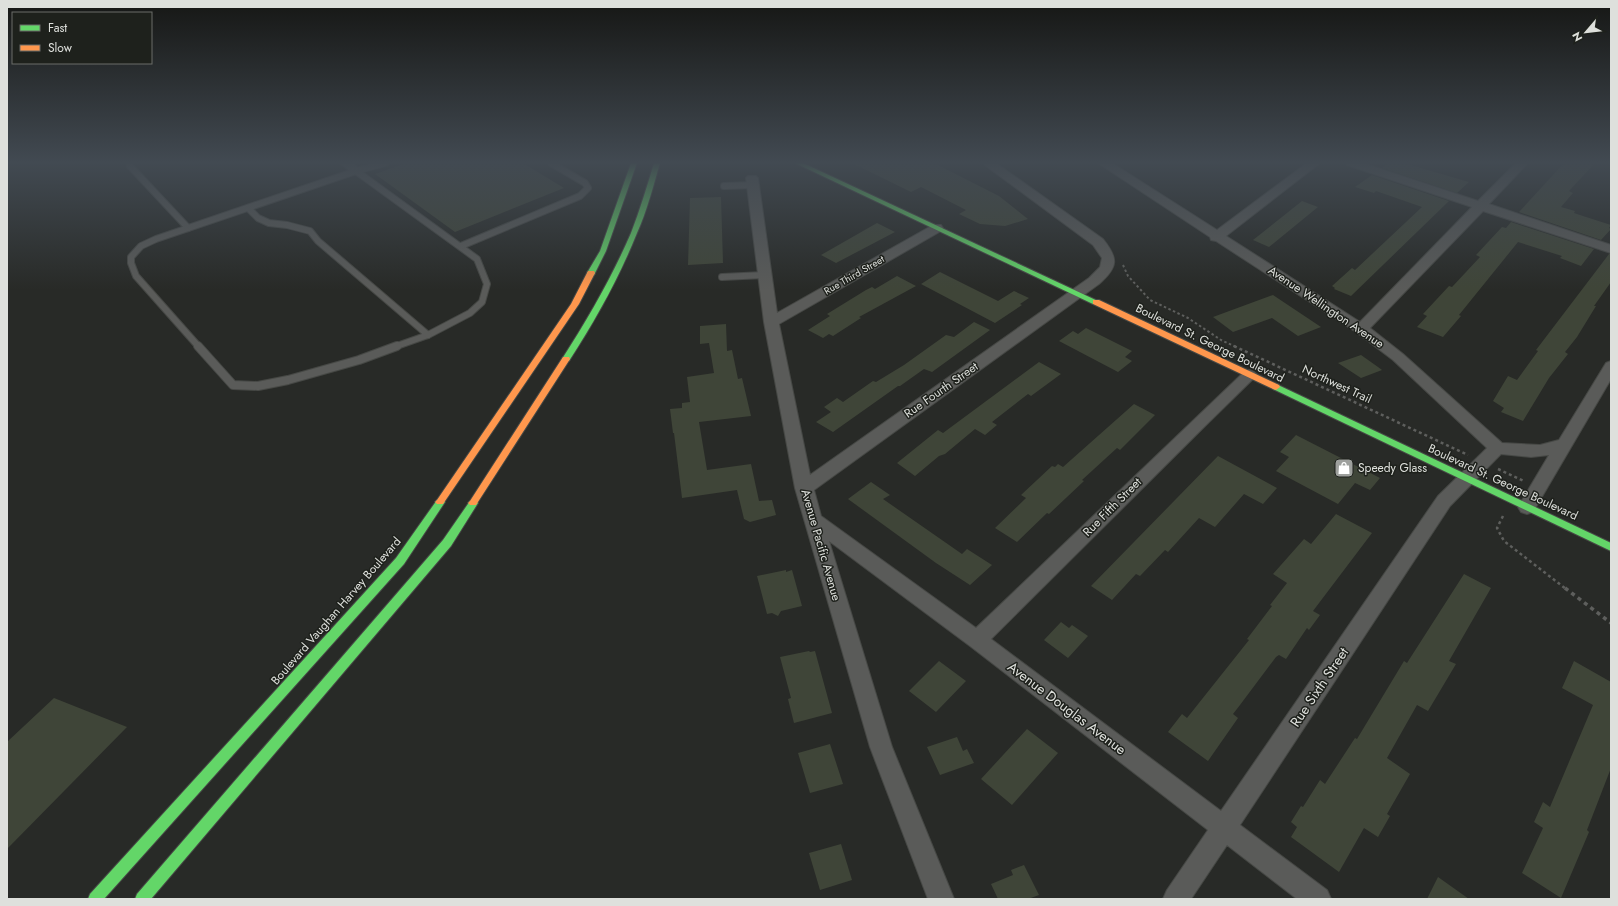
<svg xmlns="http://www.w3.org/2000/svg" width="1618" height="906" viewBox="0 0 1618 906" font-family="Jost,sans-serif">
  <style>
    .building { fill: #3f4538 }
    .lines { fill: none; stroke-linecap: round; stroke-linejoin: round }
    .lane-far1-casing { stroke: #464845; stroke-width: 8 }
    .lane-casing { stroke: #464845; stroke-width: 10 }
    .street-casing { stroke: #464845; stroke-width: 2 }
    .fast-casing { stroke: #464845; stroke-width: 2 }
    .slow-casing { stroke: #464845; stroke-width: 2 }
    .path-far2 { stroke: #5e5f5d; stroke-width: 2; stroke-dasharray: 2.5 2.5; stroke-linecap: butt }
    .path-far1 { stroke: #5e5f5d; stroke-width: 2.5; stroke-dasharray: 3 3; stroke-linecap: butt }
    .path { stroke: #5e5f5d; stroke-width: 3.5; stroke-dasharray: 4 4; stroke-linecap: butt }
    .lane-far1 { stroke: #5a5b59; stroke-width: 6 }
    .lane { stroke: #5a5b59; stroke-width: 8 }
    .street { fill: #5a5b59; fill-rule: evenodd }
    .fast { fill: #63d668; fill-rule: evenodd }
    .slow { fill: #ff974d; fill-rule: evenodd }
    .labels { text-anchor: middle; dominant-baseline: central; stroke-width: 3; stroke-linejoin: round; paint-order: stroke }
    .far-street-label { font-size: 10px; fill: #dee0dc; stroke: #1e211c }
    .street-label { font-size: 12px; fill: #dee0dc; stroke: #1e211c }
    .poi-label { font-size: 12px; fill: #dee0dc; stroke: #1e211c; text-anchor: start }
    .near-street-label { font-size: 14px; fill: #dee0dc; stroke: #1e211c }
  </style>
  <rect width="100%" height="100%" fill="#282a27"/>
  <g class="building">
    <polygon points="406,163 523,163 564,188 455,232 375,174"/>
    <polygon points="852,163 934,163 999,196 1028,219 1005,226 980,224 959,214 966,210 921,187 911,192"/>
    <polygon points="1389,163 1404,163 1469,182 1457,193 1382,168"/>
    <polygon points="1564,163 1595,163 1569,191 1573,193 1561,207 1575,211 1574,213 1583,216 1611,225 1609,228 1611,229 1601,240 1519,212"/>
    <polygon points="1372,175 1449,201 1351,296 1334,289 1335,288 1332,286 1352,268 1355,270 1422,207 1376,191 1374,193 1355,187"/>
    <polygon points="721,197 723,263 688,265 690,198"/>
    <polygon points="1302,201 1318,207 1269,247 1253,240"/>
    <polygon points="1511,222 1594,249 1581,266 1560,258 1562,256 1518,242 1459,315 1461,316 1443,337 1417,327 1427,316 1423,314 1449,286 1452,287 1480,257 1476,255 1502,227 1506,228"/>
    <polygon points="877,223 895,232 836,263 821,255"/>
    <polygon points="1609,254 1611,254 1611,282 1594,306 1596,306 1577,337 1565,352 1568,354 1549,378 1523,421 1501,412 1504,408 1493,401 1508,376 1517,380 1538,351 1536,350"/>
    <polygon points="940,272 998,301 1014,291 1029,298 1020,304 1022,305 995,323 921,284"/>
    <polygon points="897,276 916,286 859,317 861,318 833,336 829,334 823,338 808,330 830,316 827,314 866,290 872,287 875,289"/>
    <polygon points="1273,295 1321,327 1298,336 1272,318 1233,332 1213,317"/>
    <polygon points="974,322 990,330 932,372 924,369 900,386 898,386 833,432 816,422 831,412 824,407 837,398 843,402 873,381 876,382 904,365 946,335 954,337"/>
    <polygon points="726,324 727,351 732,350 738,379 742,378 751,416 699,422 707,470 751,464 759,501 772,500 776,515 750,522 744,519 737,490 682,498 674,433 673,433 670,409 682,408 682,403 690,402 687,377 714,373 709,343 700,344 700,326"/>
    <polygon points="1086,328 1132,351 1125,357 1132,361 1118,372 1059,341 1073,331 1078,334"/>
    <polygon points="1361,355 1378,367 1382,370 1361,378 1338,363"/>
    <polygon points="1039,362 1061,374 1031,396 1028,394 992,422 997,425 985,435 975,429 945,454 939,456 915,476 897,463 938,430 943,433"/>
    <polygon points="1134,404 1155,415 1120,450 1117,448 1082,480 1084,481 1049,514 1047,513 1017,542 995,528 1026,498 1021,495 1052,466 1055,467 1058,464 1063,467"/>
    <polygon points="1296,435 1380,478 1370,490 1355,483 1338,504 1276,471 1289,457 1280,452"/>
    <polygon points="1218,456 1277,488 1263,504 1244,494 1215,527 1199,518 1168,552 1165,550 1140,576 1136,574 1112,600 1091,586"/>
    <polygon points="871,482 890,495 883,499 962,554 967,549 992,565 970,585 936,563 848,499"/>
    <polygon points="1336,514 1372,533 1313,611 1320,615 1309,630 1307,628 1286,659 1279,655 1276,657 1240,705 1233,714 1238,718 1208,761 1168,732 1182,714 1187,718 1249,640 1247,639 1272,606 1270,605 1287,583 1273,574 1304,539 1311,544"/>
    <polygon points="786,570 786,572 792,570 802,606 781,611 778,616 772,613 767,614 757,576"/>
    <polygon points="1464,574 1491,588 1449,661 1456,664 1428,711 1417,705 1387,758 1410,774 1387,814 1390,816 1378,837 1364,828 1339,872 1291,837 1297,827 1291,822 1301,806 1303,807 1320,780 1325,784 1355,738 1357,739 1404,661 1407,663"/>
    <polygon points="1061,622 1069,628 1072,625 1088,636 1068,658 1044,640"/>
    <polygon points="809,651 810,652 815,651 832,713 794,723 788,699 791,698 780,657"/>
    <polygon points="939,661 966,681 936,712 909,691"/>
    <polygon points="1574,661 1611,682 1611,768 1587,830 1589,832 1561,898 1522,873 1543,828 1534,822 1543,802 1550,807 1593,705 1562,688"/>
    <polygon points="54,698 127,727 7,849 7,742"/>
    <polygon points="1027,729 1058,753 1012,805 981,779"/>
    <polygon points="957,737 963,751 967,749 974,763 940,775 927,747"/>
    <polygon points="830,744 843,784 810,793 798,753"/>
    <polygon points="841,844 852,880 820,890 809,853"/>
    <polygon points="1024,865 1039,895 1028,899 998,899 991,884 1013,875 1011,870"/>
    <polygon points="1438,877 1469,899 1427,899"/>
  </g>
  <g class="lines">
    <defs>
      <g id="lane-far1">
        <polyline points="130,166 188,228"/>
        <polyline points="356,171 477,259 487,284 482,302 470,313 428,335 394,347"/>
        <polyline points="356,171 385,163"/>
        <polyline points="724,186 753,185"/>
        <polyline points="248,208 258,218 269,223 287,225 310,231 318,241 428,335"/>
        <polyline points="461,246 580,196 588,188 585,183 551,163"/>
        <polyline points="722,277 764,275"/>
        <polyline points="199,347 136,276 131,263 131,257 141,246 156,239 356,171"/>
      </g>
      <polyline id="lane" points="198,346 233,385 258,386 288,380 359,360 397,346"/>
      <g id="street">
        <polygon points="340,163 353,163 362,171 360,173 352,173"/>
        <path d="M982,163H996L1103,239C1119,259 1118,267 1099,284L814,490L821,516L976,628L1244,372L1249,370L1254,372L1257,375L1254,378L1204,427L991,639L1221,811L1438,496L1487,448L1393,360L1356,332L1216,241L1211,240L1210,237L1098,163H1112L1217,230L1307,163H1320L1226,236L1360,322L1472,207L1347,165L1345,163H1363L1478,201L1516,163H1528L1489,204L1611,245V253L1483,211L1370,328L1403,354L1502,443L1540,445L1559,440L1606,363L1611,361V379L1533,512L1527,514L1521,512L1518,507L1549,455L1531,457L1501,454L1450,506L1240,825L1327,890L1331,899H1297L1227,845L1191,899H1163L1167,890L1208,830L970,646L829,541L892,747L954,899H928L870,747L795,488L764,322L746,178L748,176H756L758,178L777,313L933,225H941L943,228L941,231L779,324L810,475L1089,278L1100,267L1102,258L1093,245Z"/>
      </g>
      <g id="fast">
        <polygon points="631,163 637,163 606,251 594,275 588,275 587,273 600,251"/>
        <path d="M654,163H660C653,187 647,211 637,233C619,278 595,321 569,361H563L562,359C588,319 612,277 631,233C640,210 647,186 654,163Z"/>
        <polygon points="795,163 803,163 1100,302 1099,304 1093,304"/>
        <polygon points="1276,384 1611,543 1611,551 1273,389 1272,387"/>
        <polygon points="440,499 443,500 445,502 404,564 104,899 88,899 90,894 396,558 437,500"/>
        <polygon points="473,500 476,501 478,503 451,546 151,899 135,899 137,894 443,540 470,501"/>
      </g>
      <g id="slow">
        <polygon points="588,271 594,271 595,273 579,304 443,504 437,504 435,502 437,500 571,304"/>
        <polygon points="1093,300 1099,300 1279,385 1280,387 1276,390 1273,389 1093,304"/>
        <polygon points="563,357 569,357 570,359 476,505 470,505 468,503 470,501"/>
      </g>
    </defs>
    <use href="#lane-far1" class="lane-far1-casing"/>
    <use href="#lane" class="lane-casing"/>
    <use href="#street" class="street-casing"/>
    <use href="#fast" class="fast-casing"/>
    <use href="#slow" class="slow-casing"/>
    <polyline class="path-far2" points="1123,265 1128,276 1150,300 1188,318 1221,340 1236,347"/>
    <g class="path-far1">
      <polyline points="1234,346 1468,455"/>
      <polyline points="1498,469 1524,481"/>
      <polyline points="1503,516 1497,528 1504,541 1566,589"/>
    </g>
    <polyline class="path" points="1565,588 1611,623"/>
    <use href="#lane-far1" class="lane-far1"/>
    <use href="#lane" class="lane"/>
    <use href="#street" class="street"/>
    <use href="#fast" class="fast"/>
    <use href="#slow" class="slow"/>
  </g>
  <linearGradient id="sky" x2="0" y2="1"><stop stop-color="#161715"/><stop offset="0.56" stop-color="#424a52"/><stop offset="1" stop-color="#424a52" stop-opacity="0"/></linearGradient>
  <rect width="1618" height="290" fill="url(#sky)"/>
  <defs>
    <symbol id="shop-square" viewBox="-11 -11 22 22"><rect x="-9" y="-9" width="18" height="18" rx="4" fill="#9ea09d" stroke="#1e211c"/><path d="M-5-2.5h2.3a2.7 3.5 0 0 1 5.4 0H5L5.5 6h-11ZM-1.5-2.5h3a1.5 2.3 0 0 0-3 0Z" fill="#fff"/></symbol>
  </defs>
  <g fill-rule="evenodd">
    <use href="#shop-square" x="1333" y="457" width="22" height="22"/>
  </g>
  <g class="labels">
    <g class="far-street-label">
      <text transform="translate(854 275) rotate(-30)">Rue Third Street</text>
    </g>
    <g class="street-label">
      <text transform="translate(1326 307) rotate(34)">Avenue Wellington Avenue</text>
      <text transform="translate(1210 343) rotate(26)">Boulevard St. George Boulevard</text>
      <text transform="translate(1337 384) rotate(25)">Northwest Trail</text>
      <text transform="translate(941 390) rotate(-35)">Rue Fourth Street</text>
      <text transform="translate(1503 482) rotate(25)">Boulevard St. George Boulevard</text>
      <text transform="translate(1112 507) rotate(-45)">Rue Fifth Street</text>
      <text transform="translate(821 545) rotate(74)">Avenue Pacific Avenue</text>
      <text transform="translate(336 611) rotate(-49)">Boulevard Vaughan Harvey Boulevard</text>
    </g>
    <g class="poi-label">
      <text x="1358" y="468">Speedy Glass</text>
    </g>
    <g class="near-street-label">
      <text transform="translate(1319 687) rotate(-56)">Rue Sixth Street</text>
      <text transform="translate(1067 708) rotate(37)">Avenue Douglas Avenue</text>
    </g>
  </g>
  <rect width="1618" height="906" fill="none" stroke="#dee0dc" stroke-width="16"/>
  <rect x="12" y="12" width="140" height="52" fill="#1e211c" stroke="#6b6d69"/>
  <rect x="20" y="25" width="20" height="6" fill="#63d668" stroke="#6b6d69"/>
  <text x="48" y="32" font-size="12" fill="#dee0dc">Fast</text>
  <rect x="20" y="45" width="20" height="6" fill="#ff974d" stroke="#6b6d69"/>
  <text x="48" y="52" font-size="12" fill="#dee0dc">Slow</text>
  <g transform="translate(1586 32) rotate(242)" stroke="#1e211c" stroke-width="3" paint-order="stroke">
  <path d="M0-3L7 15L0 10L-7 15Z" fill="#dee0dc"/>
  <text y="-6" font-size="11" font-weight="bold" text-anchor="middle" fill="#dee0dc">N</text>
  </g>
</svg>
